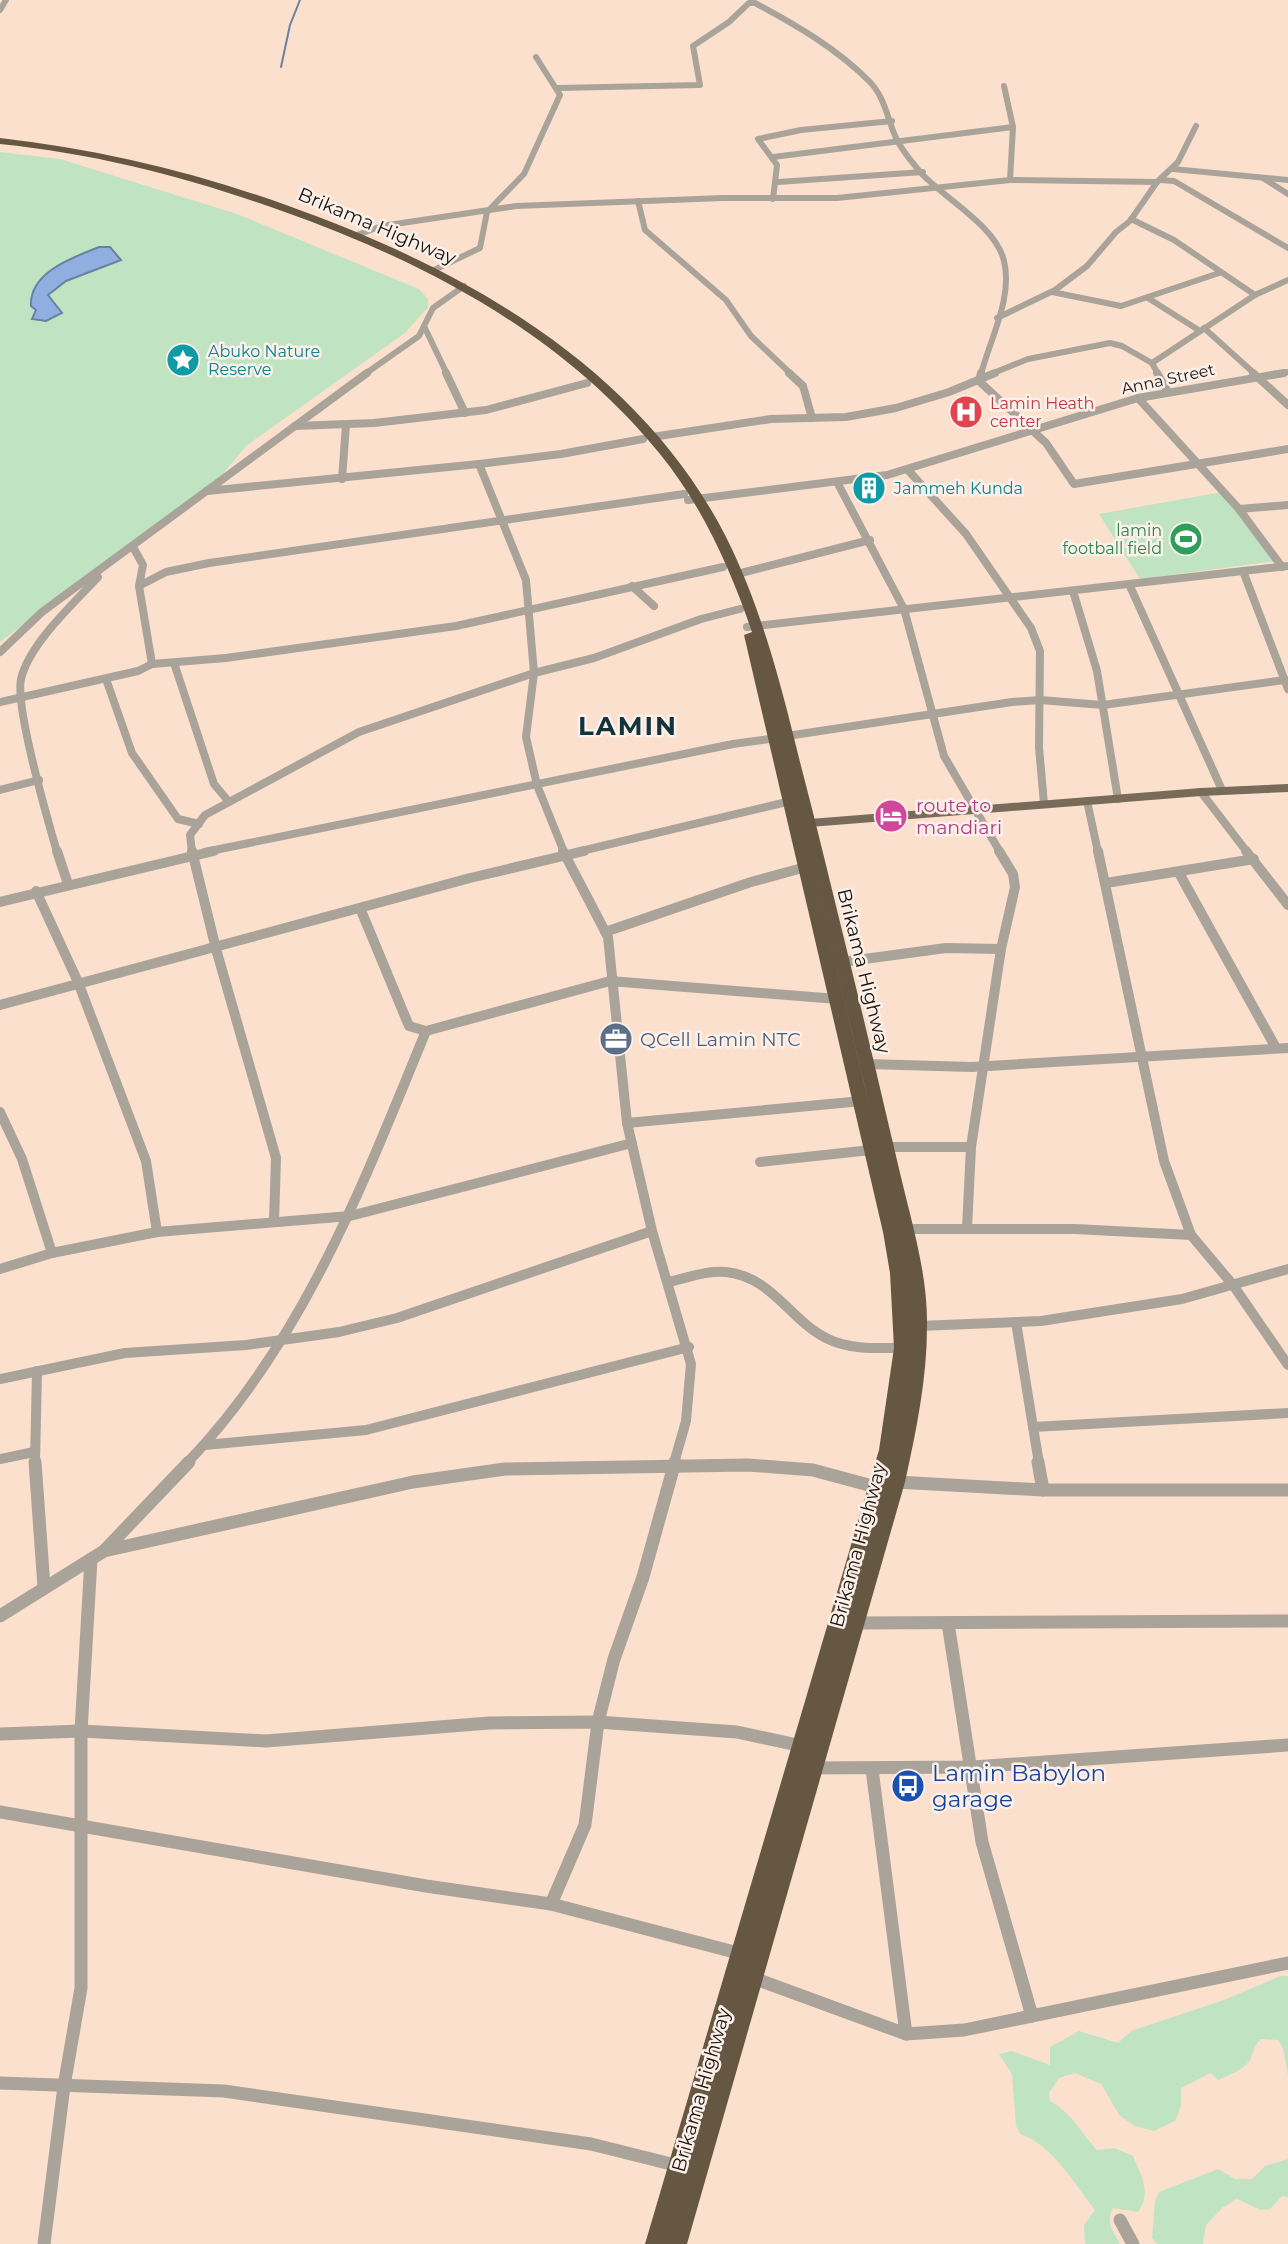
<svg xmlns="http://www.w3.org/2000/svg" width="1288" height="2244" viewBox="0 0 1288 2244" font-family="Montserrat,sans-serif">
  <style>
    .green { fill: #c0e3c2 }
    .water { fill: #8eafe0; stroke: #6c80a1; stroke-width: 2 }
    .lines { fill: none; stroke-linecap: round; stroke-linejoin: round }
    .stream { stroke: #6c80a1; stroke-width: 2 }
    .minor-far3 { stroke: #aaa399; stroke-width: 6 }
    .minor-far2 { stroke: #aaa399; stroke-width: 8 }
    .minor-far1 { stroke: #aaa399; stroke-width: 10 }
    .minor { stroke: #aaa399; stroke-width: 13 }
    .major { fill: #786b59; fill-rule: evenodd }
    .highway { fill: #665742; fill-rule: evenodd }
    .labels { text-anchor: middle; dominant-baseline: central; stroke-width: 5; stroke-linejoin: round; paint-order: stroke }
    .far-culture-label { font-size: 16px; fill: #0d838f; stroke: #fcf1ea; text-anchor: start }
    .far-street-label { font-size: 16px; fill: #1c130d; stroke: #fcf1ea }
    .far-health-label { font-size: 16px; fill: #be3a42; stroke: #fcf1ea; text-anchor: start }
    .far-leisure-label { font-size: 16px; fill: #27864d; stroke: #fcf1ea; text-anchor: end }
    .street-label { font-size: 19px; fill: #1c130d; stroke: #fcf1ea }
    .hotel-label { font-size: 19px; fill: #b23c85; stroke: #fcf1ea; text-anchor: start }
    .service-label { font-size: 19px; fill: #4e5e75; stroke: #fcf1ea; text-anchor: start }
    .near-transit-label { font-size: 23px; fill: #164399; stroke: #fcf1ea; text-anchor: start }
    .district-label { font-size: 26px; font-weight: bold; letter-spacing: 2px; fill: #14333c; stroke: #fcf1ea }
  </style>
  <rect width="100%" height="100%" fill="#fbe0ce"/>
  <g class="green">
    <polygon points="0,152 60,159 237,214 419,289 428,299 428,307 405,333 246,446 218,480 0,642"/>
    <polygon points="1222,492 1275,561 1140,579 1099,514"/>
    <path d="M1281,1976H1288V2075L1283,2048L1278,2040L1261,2039C1254,2045 1255,2050 1251,2058C1245,2070 1229,2075 1218,2080L1211,2073L1181,2088V2106L1175,2121L1154,2131L1135,2126L1120,2116L1101,2084L1075,2073L1059,2078L1049,2093L1050,2101C1072,2113 1080,2132 1097,2150L1114,2148L1133,2156C1141,2175 1152,2193 1138,2212L1113,2208C1105,2222 1113,2231 1120,2244H1085L1084,2225L1095,2210C1075,2185 1052,2144 1020,2134L1016,2126L1012,2074L999,2054L1012,2051L1050,2065V2047L1079,2031L1118,2043L1131,2031L1224,2000Z"/>
    <polygon points="1288,2159 1288,2197 1282,2196 1270,2209 1261,2210 1237,2199 1222,2208 1206,2225 1203,2244 1157,2244 1152,2238 1155,2201 1159,2192 1218,2169 1235,2179 1252,2179 1265,2166"/>
  </g>
  <path class="water" d="M99,247H110L121,260L66,281L48,295L62,313L46,321L32,319L36,310L31,306C29,272 74,257 99,247Z"/>
  <g class="lines">
    <polyline class="stream" points="281,67 290,25 300,0"/>
    <g class="minor-far3">
      <polyline points="0,10 6,0"/>
      <polyline points="1004,86 1013,127 1010,180"/>
      <path d="M558,88L700,85L693,46L729,22L749,3H755C796,25 836,48 869,81C885,97 887,118 896,138C902,151 912,162 921,173C945,199 996,226 1004,261C1013,298 990,339 981,374"/>
      <polyline points="773,157 1013,127"/>
      <polyline points="1173,169 1288,180"/>
      <polyline points="1263,178 1288,194"/>
      <polyline points="1160,180 1174,181 1288,248"/>
      <polyline points="778,182 923,172"/>
      <polyline points="773,199 777,165 758,139 801,130 892,121"/>
      <polyline points="638,201 645,230 726,300 751,336 791,374"/>
      <polyline points="1131,219 1174,240 1255,295"/>
      <polyline points="357,235 382,226 516,206 723,198 837,198 1010,180 1157,182"/>
      <polyline points="434,270 480,248 487,212 524,174 560,95 536,57"/>
      <polyline points="1052,292 1121,306 1219,273"/>
      <polyline points="1148,298 1200,331"/>
      <polyline points="997,318 1055,290 1087,266 1116,232 1130,221 1157,182 1178,162 1196,126"/>
      <polyline points="424,326 447,374"/>
      <polyline points="1204,328 1255,374"/>
      <polyline points="365,374 419,336 433,308 464,286"/>
      <polyline points="991,374 1028,359 1110,343 1122,346 1152,363"/>
      <polyline points="1158,374 1152,363 1255,295 1288,280"/>
      <polyline points="1274,374 1288,372"/>
    </g>
    <g class="minor-far2">
      <polyline points="446,373 465,413"/>
      <polyline points="789,373 803,386 812,418"/>
      <polyline points="981,373 979,381 1046,443 1074,484 1288,449"/>
      <polyline points="1157,373 1167,390"/>
      <polyline points="1253,373 1288,405"/>
      <polyline points="1138,398 1239,509 1282,567"/>
      <polyline points="295,426 374,423 486,410 587,383"/>
      <polyline points="652,437 771,419 846,417 896,408 949,392 995,373"/>
      <polyline points="908,470 966,534 1031,628 1040,651 1039,747 1044,804"/>
      <polyline points="342,479 346,425"/>
      <polyline points="837,482 904,609 944,756 1000,852"/>
      <polyline points="207,491 479,464"/>
      <polyline points="688,500 887,475 1138,398 1284,373"/>
      <polyline points="1239,509 1288,505"/>
      <polyline points="133,547 143,565 139,586 152,664"/>
      <polyline points="1243,571 1288,689"/>
      <polyline points="737,574 870,540"/>
      <polyline points="1129,584 1222,790"/>
      <polyline points="139,586 166,572 209,563 684,494"/>
      <polyline points="632,586 654,606"/>
      <polyline points="1073,591 1097,671 1118,799"/>
      <polyline points="747,627 1288,566"/>
      <polyline points="0,652 42,612 367,373"/>
      <polyline points="174,663 214,784 229,802"/>
      <polyline points="106,679 132,753 178,819 199,824"/>
      <polyline points="0,702 138,671 152,664 226,658 456,626 723,567"/>
      <polyline points="787,736 1012,702 1040,700 1103,705 1285,680"/>
      <polyline points="0,790 39,780"/>
      <polyline points="1201,792 1247,852"/>
      <polyline points="1087,801 1098,852"/>
      <path d="M57,852C48,821 15,707 21,679C29,644 74,603 98,577"/>
      <polyline points="192,852 190,835 205,815 359,732 534,673 594,658 701,619 740,609"/>
      <polyline points="205,852 733,744 777,738"/>
      <polyline points="564,852 537,785 526,737 534,673 526,580 479,464 561,454 643,439"/>
      <polyline points="577,852 791,801"/>
    </g>
    <g class="minor-far1">
      <polyline points="57,851 68,884"/>
      <polyline points="192,851 216,949 276,1158 274,1222"/>
      <polyline points="563,851 608,937 627,1123 652,1231 691,1364 686,1421 674,1463"/>
      <polyline points="1098,851 1164,1161 1191,1235 1233,1285 1288,1365"/>
      <polyline points="1246,851 1288,905"/>
      <polyline points="1179,873 1276,1048"/>
      <polyline points="1106,883 1254,859"/>
      <polyline points="36,891 78,982 146,1161 157,1232"/>
      <polyline points="0,902 214,851"/>
      <polyline points="360,908 409,1026 426,1031 610,981 837,999"/>
      <polyline points="605,932 751,882 806,867"/>
      <polyline points="842,962 946,948 1001,949"/>
      <polyline points="0,1005 470,878 584,851"/>
      <polyline points="867,1064 972,1067 1288,1048"/>
      <polyline points="0,1112 22,1159 52,1253"/>
      <polyline points="627,1123 862,1101"/>
      <polyline points="887,1147 971,1147"/>
      <polyline points="760,1162 871,1150"/>
      <polyline points="967,1228 971,1147 1001,949 1015,887 1013,874 999,851"/>
      <polyline points="906,1229 1075,1229 1191,1235"/>
      <polyline points="0,1269 52,1253 157,1232 350,1216 632,1143"/>
      <path d="M668,1282C687,1278 707,1270 726,1272C773,1277 790,1321 828,1339C851,1350 878,1348 903,1348"/>
      <polyline points="1016,1322 1033,1427 1288,1413"/>
      <polyline points="919,1326 1041,1321 1182,1299 1288,1269"/>
      <polyline points="0,1379 125,1353 246,1345 339,1332 397,1318 652,1231"/>
      <polyline points="1033,1427 1039,1463"/>
      <polyline points="205,1445 366,1430 689,1347"/>
      <polyline points="0,1459 34,1452"/>
      <polyline points="35,1463 37,1371"/>
      <path d="M187,1463C304,1341 363,1184 426,1031"/>
    </g>
    <g class="minor">
      <polyline points="35,1462 44,1587"/>
      <polyline points="1038,1462 1043,1490"/>
      <polyline points="896,1482 1043,1490 1288,1490"/>
      <polyline points="104,1551 413,1482 505,1469 748,1465 813,1470 876,1487"/>
      <polyline points="0,1616 104,1551 189,1462"/>
      <polyline points="856,1623 1288,1621"/>
      <polyline points="948,1623 982,1842 1032,2016"/>
      <polyline points="0,1734 81,1731 266,1741 489,1723 598,1722 737,1732 802,1746"/>
      <polyline points="810,1768 973,1767 1288,1745"/>
      <polyline points="872,1769 906,2034"/>
      <polyline points="0,1812 426,1886 551,1904 742,1954"/>
      <polyline points="551,1904 585,1825 598,1722 614,1659 643,1577 675,1462"/>
      <polyline points="753,1978 906,2034 964,2030 1288,1963"/>
      <polyline points="0,2083 224,2091 591,2144 679,2166"/>
      <polyline points="1120,2220 1133,2244"/>
      <polyline points="44,2244 64,2086 81,1988 81,1731 91,1559"/>
    </g>
    <polygon class="major" points="1288,784 1288,792 1201,796 797,828 791,824 797,820 1201,788"/>
    <path class="highway" d="M0,138C99,149 193,172 286,205C460,267 637,364 725,535C761,606 781,684 800,762C818,830 834,899 851,967C868,1036 884,1105 900,1173C912,1224 928,1275 927,1327C927,1379 916,1432 905,1482L687,2244H645L879,1450L894,1348L890,1273L883,1232L744,635L752,632C730,568 703,507 660,454C562,334 426,262 282,211C190,178 98,154 0,144ZM777,720L864,1083L874,1125Z"/>
  </g>
  <defs>
    <symbol id="sight-disc" viewBox="-11 -11 22 22"><circle r="9.5" fill="#0f9aa8" stroke="#fcf1ea"/><path d="M0-6L1.8-2.2L6-1.7L2.9 1.2L3.7 5.4L0 3.3L-3.7 5.4L-2.9 1.2L-6-1.7L-1.8-2.2Z" fill="#fff"/></symbol>
    <symbol id="hospital-disc" viewBox="-11 -11 22 22"><circle r="9.5" fill="#e0444e" stroke="#fcf1ea"/><path d="M-5-5h3v3.5h4V-5h3V5h-3V1.5h-4V5h-3Z" fill="#fff"/></symbol>
    <symbol id="building-disc" viewBox="-11 -11 22 22"><circle r="9.5" fill="#0f9aa8" stroke="#fcf1ea"/><path d="M-4-6H4V6H1V3H-1V6H-4ZM-2.5-4.3h1.7v1.8h-1.7ZM.8-4.3h1.7v1.8H.8ZM-2.5-1h1.7V.8h-1.7ZM.8-1h1.7V.8H.8Z" fill="#fff"/></symbol>
    <symbol id="stadium-disc" viewBox="-11 -11 22 22"><circle r="9.5" fill="#2e9e5b" stroke="#fcf1ea"/><path d="M0-5a6.5 5 0 1 0 0 10a6.5 5 0 1 0 0-10ZM-3.5-1.8h7v3.6h-7Z" fill="#fff"/></symbol>
    <symbol id="hotel-disc" viewBox="-11 -11 22 22"><circle r="9.5" fill="#d1479c" stroke="#fcf1ea"/><path d="M-6-4.5h1.5V1H6V5H4.5V3h-9V5H-6ZM-4 0a1.8 1.8 0 1 1 3.6 0ZM.5 0V-2.5h3Q6-2.5 6 0Z" fill="#fff"/></symbol>
    <symbol id="office-disc" viewBox="-11 -11 22 22"><circle r="9.5" fill="#5c6f8a" stroke="#fcf1ea"/><path d="M-6-3h4V-5.5h4V-3h4V5H-6ZM-1-4.5V-3h2v-1.5ZM-6 0V1H6V0Z" fill="#fff"/></symbol>
    <symbol id="bus-disc" viewBox="-11 -11 22 22"><circle r="9.5" fill="#1a4fb4" stroke="#fcf1ea"/><path d="M-5-6H5V4H4V6H2V4H-2V6H-4V4H-5ZM-3.5-4V0h7V-4ZM-3.5 1.2v1.5H-2V1.2ZM2 1.2v1.5H3.5V1.2Z" fill="#fff"/></symbol>
  </defs>
  <g fill-rule="evenodd">
    <use href="#sight-disc" x="164" y="341" width="38" height="38"/>
    <use href="#hospital-disc" x="947" y="393" width="38" height="38"/>
    <use href="#building-disc" x="850" y="469" width="38" height="38"/>
    <use href="#stadium-disc" x="1167" y="520" width="38" height="38"/>
    <use href="#hotel-disc" x="872" y="797" width="38" height="38"/>
    <use href="#office-disc" x="597" y="1020" width="38" height="38"/>
    <use href="#bus-disc" x="889" y="1767" width="38" height="38"/>
  </g>
  <g class="labels">
    <g class="far-culture-label">
      <text x="208" y="351">Abuko Nature<tspan x="208" dy="18">Reserve</tspan></text>
      <text x="894" y="488">Jammeh Kunda</text>
    </g>
    <g class="far-street-label">
      <text transform="translate(1168 379) rotate(-12)">Anna Street</text>
    </g>
    <g class="far-health-label">
      <text x="990" y="403">Lamin Heath<tspan x="990" dy="18">center</tspan></text>
    </g>
    <g class="far-leisure-label">
      <text x="1162" y="530">lamin<tspan x="1162" dy="18">football field</tspan></text>
    </g>
    <g class="street-label">
      <text transform="translate(377 226) rotate(23)">Brikama Highway</text>
      <text transform="translate(864 971) rotate(76)">Brikama Highway</text>
      <text transform="translate(858 1545) rotate(-75)">Brikama Highway</text>
      <text transform="translate(701 2090) rotate(-74)">Brikama Highway</text>
    </g>
    <g class="hotel-label">
      <text x="916" y="805">route to<tspan x="916" dy="22">mandiari</tspan></text>
    </g>
    <g class="service-label">
      <text x="640" y="1039">QCell Lamin NTC</text>
    </g>
    <g class="near-transit-label">
      <text x="932" y="1773">Lamin Babylon<tspan x="932" dy="26">garage</tspan></text>
    </g>
    <g class="district-label">
      <text x="628" y="726">LAMIN</text>
    </g>
  </g>
</svg>
